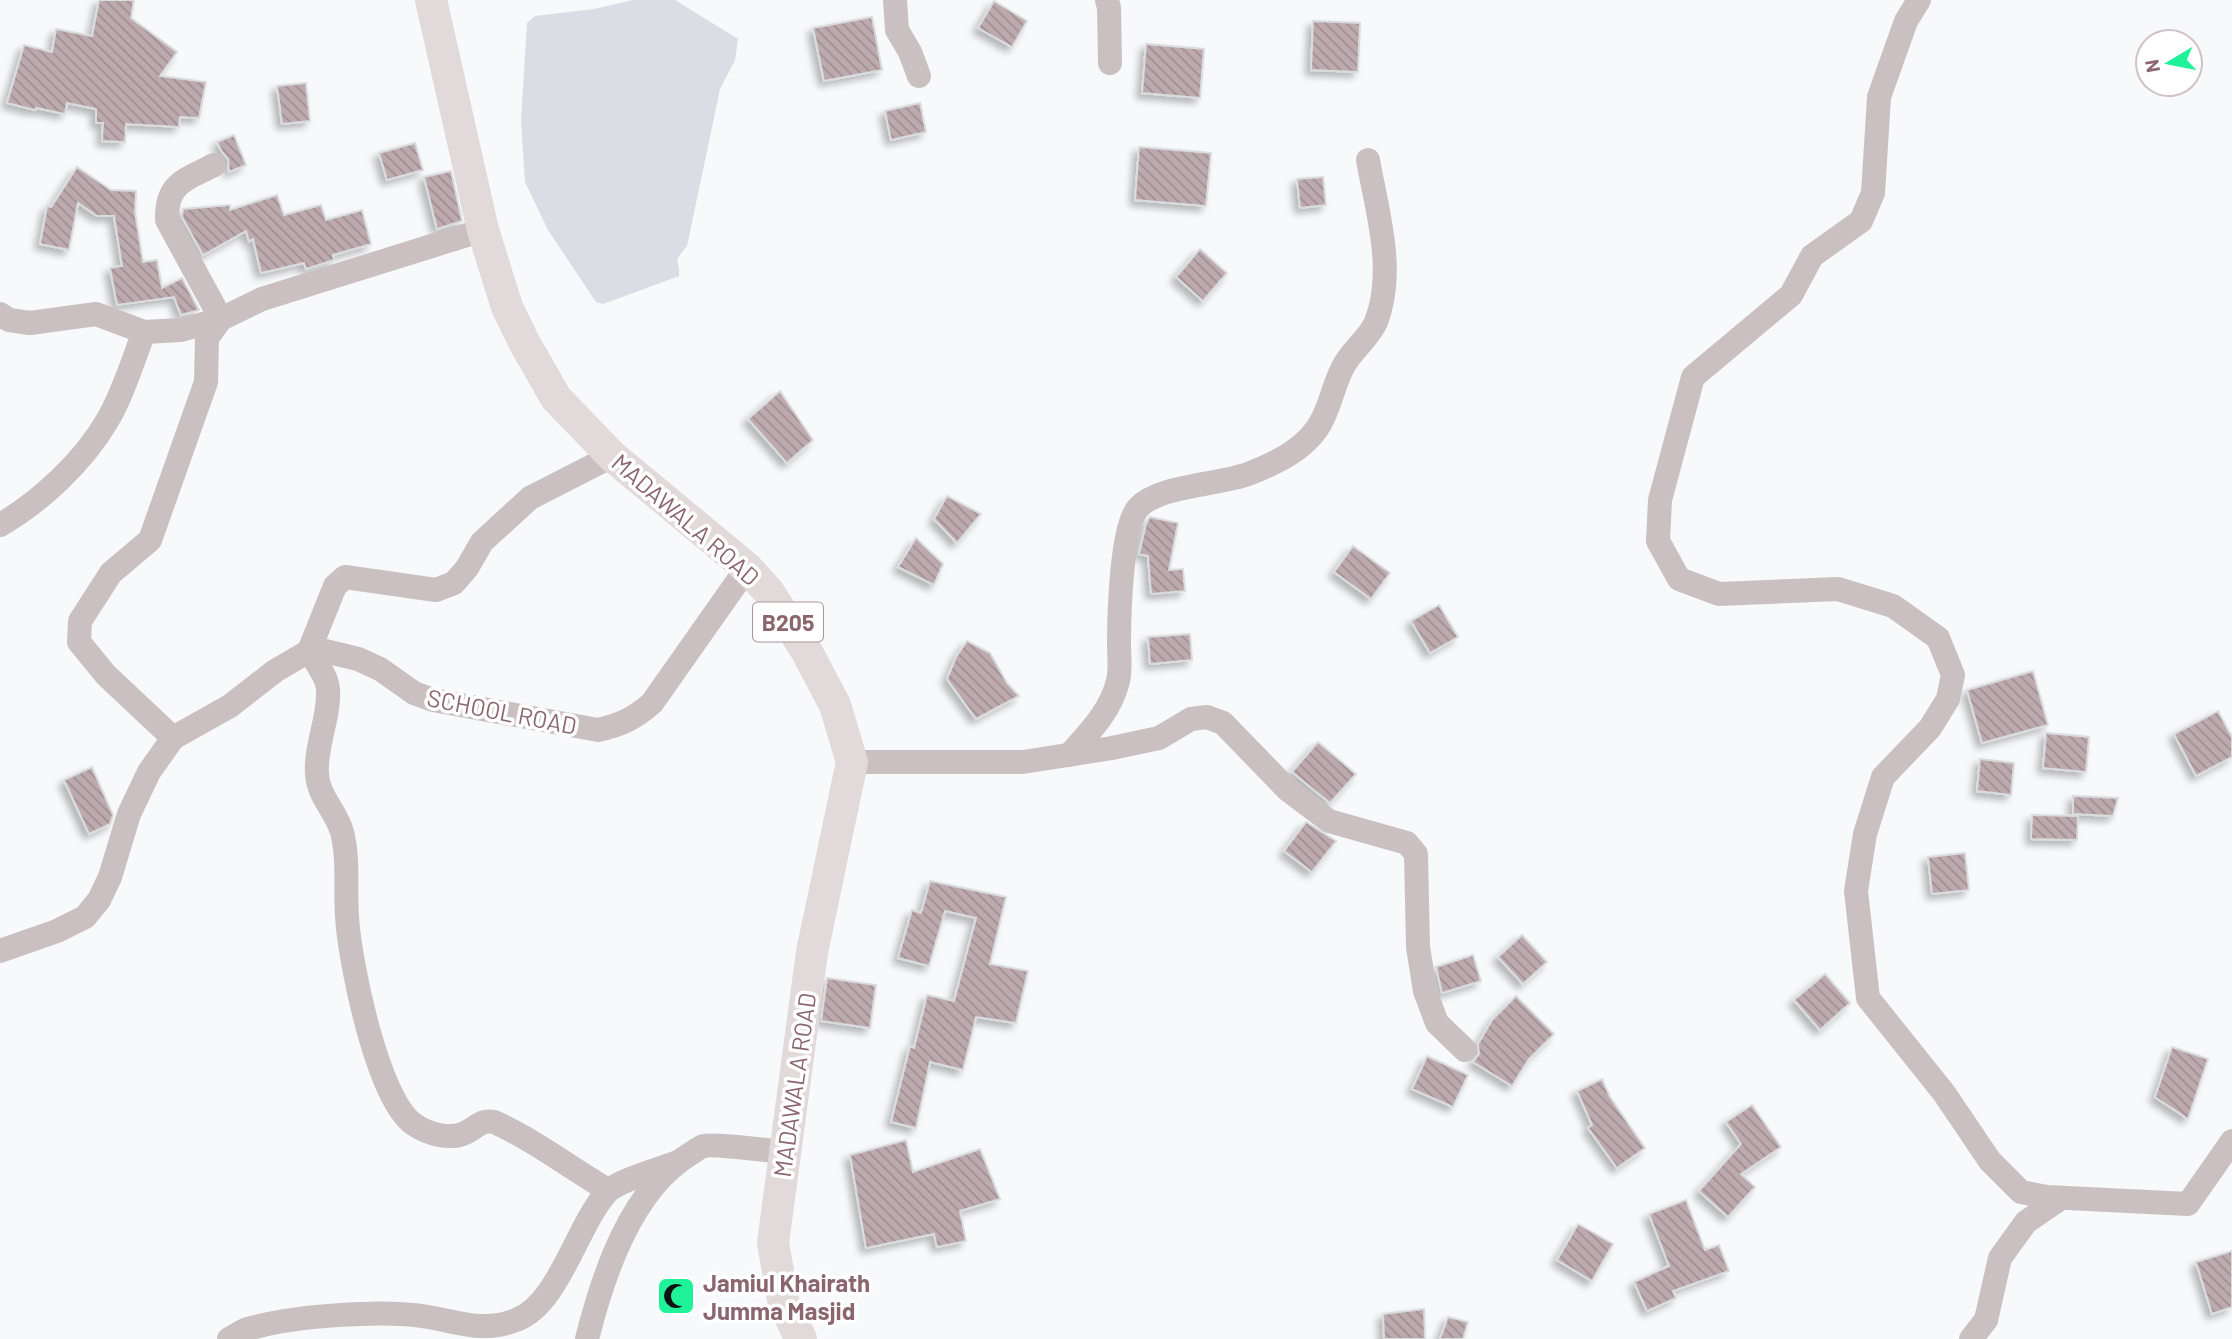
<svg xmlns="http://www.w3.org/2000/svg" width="2232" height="1339" viewBox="0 0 2232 1339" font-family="Barlow,sans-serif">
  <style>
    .park { fill: #dbdce4 }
    .building { fill: url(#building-back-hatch); stroke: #dadbdc; stroke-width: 2; filter: url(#shadow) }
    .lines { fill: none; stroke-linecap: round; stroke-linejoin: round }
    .minor { stroke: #cac0c2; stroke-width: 24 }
    .major { stroke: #e2d9db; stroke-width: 32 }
    .labels { text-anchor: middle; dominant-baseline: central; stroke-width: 7; stroke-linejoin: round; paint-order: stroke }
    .shield { fill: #fff; stroke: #ae949a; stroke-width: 2 }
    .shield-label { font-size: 23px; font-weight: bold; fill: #8b666e }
    .street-label { font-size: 24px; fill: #8b666e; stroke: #fff }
    .poi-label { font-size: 24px; font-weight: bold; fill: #8b666e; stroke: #fff; text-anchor: start }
  </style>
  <defs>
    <pattern id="building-back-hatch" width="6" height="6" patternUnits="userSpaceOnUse" patternTransform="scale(1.75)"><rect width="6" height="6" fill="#bcaaaf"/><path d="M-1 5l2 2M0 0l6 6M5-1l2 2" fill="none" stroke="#9f8e93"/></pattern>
    <filter id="shadow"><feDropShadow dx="-5" dy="5" stdDeviation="3.5" flood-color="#0004"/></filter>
  </defs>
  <rect width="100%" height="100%" fill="#f7f9fa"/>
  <path class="park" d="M633,0H675L738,39L735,60L720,89L687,246C671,266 680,254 679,276L603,304L596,302L548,230L525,182L521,121L527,23L535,16L594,9Z"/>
  <g class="building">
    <polygon points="99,0 134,0 131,18 177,52 160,76 206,82 199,118 180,117 179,127 126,124 125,142 102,141 103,123 96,123 96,109 67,103 65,114 36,108 35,110 7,103 24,45 52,52 56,29 92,36"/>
    <polygon points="994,1 1027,21 1012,47 978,28"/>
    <polygon points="872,17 882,70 824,81 813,28"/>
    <polygon points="1313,21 1360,23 1358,72 1311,70"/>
    <polygon points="1146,44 1204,49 1200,98 1142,93"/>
    <polygon points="306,83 310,121 282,124 277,86"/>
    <polygon points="920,103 926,132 891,140 885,111"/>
    <polygon points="234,135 246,165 229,172 228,159 222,152 217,142"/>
    <polygon points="415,143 423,170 387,180 379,153"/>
    <polygon points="1139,147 1211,153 1206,206 1135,200"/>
    <polygon points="77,167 111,190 136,191 135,212 143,262 157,260 162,288 182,278 199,310 181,315 174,297 117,305 110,268 122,266 114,216 97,216 78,203 69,250 40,244 47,206 51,207"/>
    <polygon points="451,171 462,221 437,229 424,177"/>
    <polygon points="1323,177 1326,205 1300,208 1297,179"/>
    <polygon points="277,195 284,215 321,205 326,220 362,210 371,244 333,255 334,260 306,269 304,263 261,273 253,239 249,241 246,231 203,255 182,217 183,209 230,205 230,210"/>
    <polygon points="1200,249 1227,273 1203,301 1176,277"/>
    <polygon points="780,391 813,440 787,463 748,419"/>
    <polygon points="947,496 981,514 957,543 934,519"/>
    <polygon points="1150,517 1178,523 1169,570 1183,569 1185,591 1151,594 1148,556 1139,554 1146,524"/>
    <polygon points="916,538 943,564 934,585 898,567"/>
    <polygon points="1353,546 1390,573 1371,599 1334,572"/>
    <polygon points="1439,605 1458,637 1430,653 1411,621"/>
    <polygon points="1190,634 1192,660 1150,664 1148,637"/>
    <polygon points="967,641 990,653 1007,683 1019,696 976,719 947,679 956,657"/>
    <polygon points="2033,671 2048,725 1982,743 1967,690"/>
    <polygon points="2218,711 2232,737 2232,757 2196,776 2174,734"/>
    <polygon points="2046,733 2089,737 2086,772 2043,768"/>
    <polygon points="1318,742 1356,774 1330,803 1292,772"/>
    <polygon points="1980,759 2014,763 2011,795 1977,791"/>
    <polygon points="92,767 113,815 110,824 89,834 64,780"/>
    <polygon points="2073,796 2118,798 2113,816 2073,814"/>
    <polygon points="2032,815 2078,816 2077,840 2031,839"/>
    <polygon points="1306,822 1336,841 1312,872 1284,851"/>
    <polygon points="1965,853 1969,890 1932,894 1928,857"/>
    <polygon points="930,881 1006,897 990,964 1028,971 1016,1023 976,1017 963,1070 930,1062 916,1128 891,1122 910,1046 914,1048 927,995 954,1001 976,918 945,911 929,966 898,958 912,910 921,913"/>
    <polygon points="1522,935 1547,962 1523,984 1498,957"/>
    <polygon points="1473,955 1481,981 1442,993 1436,967"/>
    <polygon points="1825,974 1850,1003 1820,1030 1794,1000"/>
    <polygon points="827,978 876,985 870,1028 821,1021"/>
    <polygon points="1516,996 1554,1034 1529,1059 1512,1086 1473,1062 1479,1054 1478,1044 1492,1020"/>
    <polygon points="2172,1047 2208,1059 2188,1119 2155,1097"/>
    <polygon points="1427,1056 1468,1075 1453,1107 1412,1089"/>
    <polygon points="1602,1079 1610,1097 1645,1148 1617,1168 1588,1128 1592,1125 1577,1091"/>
    <polygon points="1752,1105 1781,1147 1741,1174 1755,1187 1728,1217 1699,1191 1741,1144 1726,1122"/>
    <polygon points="906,1140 913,1172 980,1149 1000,1199 960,1211 966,1241 937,1247 934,1234 866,1248 850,1155"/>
    <polygon points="1686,1200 1705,1250 1719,1245 1729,1271 1673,1291 1676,1298 1647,1311 1634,1282 1669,1266 1649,1214"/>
    <polygon points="1578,1224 1613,1244 1592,1281 1557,1260"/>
    <polygon points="2232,1251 2232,1307 2212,1314 2196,1262"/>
    <polygon points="1424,1309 1425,1339 1384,1339 1383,1314"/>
    <polygon points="1448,1317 1468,1322 1463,1339 1440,1339"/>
  </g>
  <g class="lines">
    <g class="minor">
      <polyline points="895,0 897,30 910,52 919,76"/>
      <polyline points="1107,0 1109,8 1110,63"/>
      <polyline points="1919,0 1906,21 1879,97 1873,193 1861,221 1812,256 1791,295 1693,377 1660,500 1658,541 1679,579 1719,594 1838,589 1893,606 1938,638 1953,675 1948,699 1930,728 1883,777 1865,834 1856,891 1868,998 1944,1093 1990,1161 2021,1192 2047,1197 2188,1204 2232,1141"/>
      <path d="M214,165C185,180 166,183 167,220L221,319"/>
      <polyline points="0,314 9,320 30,323 96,314 144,332 181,330 221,319 262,299 483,230"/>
      <path d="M0,525C40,502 83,462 107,421C122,397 133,360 144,332"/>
      <polyline points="173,738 106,675 79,642 80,621 111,573 150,540 206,382 207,338 221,319"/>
      <path d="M1069,755C1088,734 1111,711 1118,681C1121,670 1119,655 1119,644C1119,617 1121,527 1138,508C1159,485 1219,485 1248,474C1277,463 1310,447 1323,418C1331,402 1334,385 1342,369C1350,351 1368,340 1376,322C1396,271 1377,211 1368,160"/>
      <polyline points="852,762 1023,762 1112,748 1159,738 1191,719 1207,717 1223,723 1288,790 1329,821 1407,843 1416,854 1418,947 1425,991 1437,1023 1465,1050"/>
      <path d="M0,951L57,931L85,917L99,900L110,877L129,814L149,772L173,738L230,706L275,671L309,651H325L358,659L380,669L414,693L433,700L598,730C621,725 635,718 652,703L747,568"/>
      <path d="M608,1190C577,1172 549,1151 518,1134C510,1130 502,1125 494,1122C481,1119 476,1128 465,1133C450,1140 428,1134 415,1125C378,1103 349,959 347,916C345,888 349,859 342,832C336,811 318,796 317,774C315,745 330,717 328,689C327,676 316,663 309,651L335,586L345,577L436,590L454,583L467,568L482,542L530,498L612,456"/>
      <path d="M229,1339C235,1336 242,1331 248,1329C291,1316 384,1309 428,1317C459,1322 484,1333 516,1320C559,1304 576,1227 607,1192C617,1181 659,1169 675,1163"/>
      <path d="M587,1339C603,1275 631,1190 690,1154C694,1152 699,1147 704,1146C713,1143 770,1151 785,1152"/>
      <polyline points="1971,1339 1986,1320 2000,1258 2026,1222 2061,1198"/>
    </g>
    <polyline class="major" points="431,0 483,230 507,307 524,342 556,398 612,456 747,568 768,591 806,650 835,705 852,762 812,952 773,1243 784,1305 801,1339"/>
  </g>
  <defs>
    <symbol id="mosque-square" viewBox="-11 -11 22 22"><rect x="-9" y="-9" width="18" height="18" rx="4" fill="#20f29a" stroke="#fff"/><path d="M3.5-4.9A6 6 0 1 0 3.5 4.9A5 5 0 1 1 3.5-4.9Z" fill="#111"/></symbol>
  </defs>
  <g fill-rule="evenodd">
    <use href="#mosque-square" x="654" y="1274" width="44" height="44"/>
  </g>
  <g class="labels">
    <rect class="shield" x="753" y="602.5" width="70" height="39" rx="5"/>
    <g class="shield-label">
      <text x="788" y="622">B205</text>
    </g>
    <g class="street-label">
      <text transform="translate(686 519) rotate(41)">MADAWALA ROAD</text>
      <text transform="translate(502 711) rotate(11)">SCHOOL ROAD</text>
      <text transform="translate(794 1085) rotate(-82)">MADAWALA ROAD</text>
    </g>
    <g class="poi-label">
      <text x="703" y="1282">Jamiul Khairath<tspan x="703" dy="28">Jumma Masjid</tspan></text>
    </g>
  </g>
  <g transform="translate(2169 63) rotate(260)"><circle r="33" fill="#ffffff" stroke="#d1c2c5" stroke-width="2"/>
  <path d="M0-5L12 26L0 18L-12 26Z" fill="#20f29a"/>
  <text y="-10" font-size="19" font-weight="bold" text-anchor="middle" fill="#8b666e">N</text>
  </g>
</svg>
